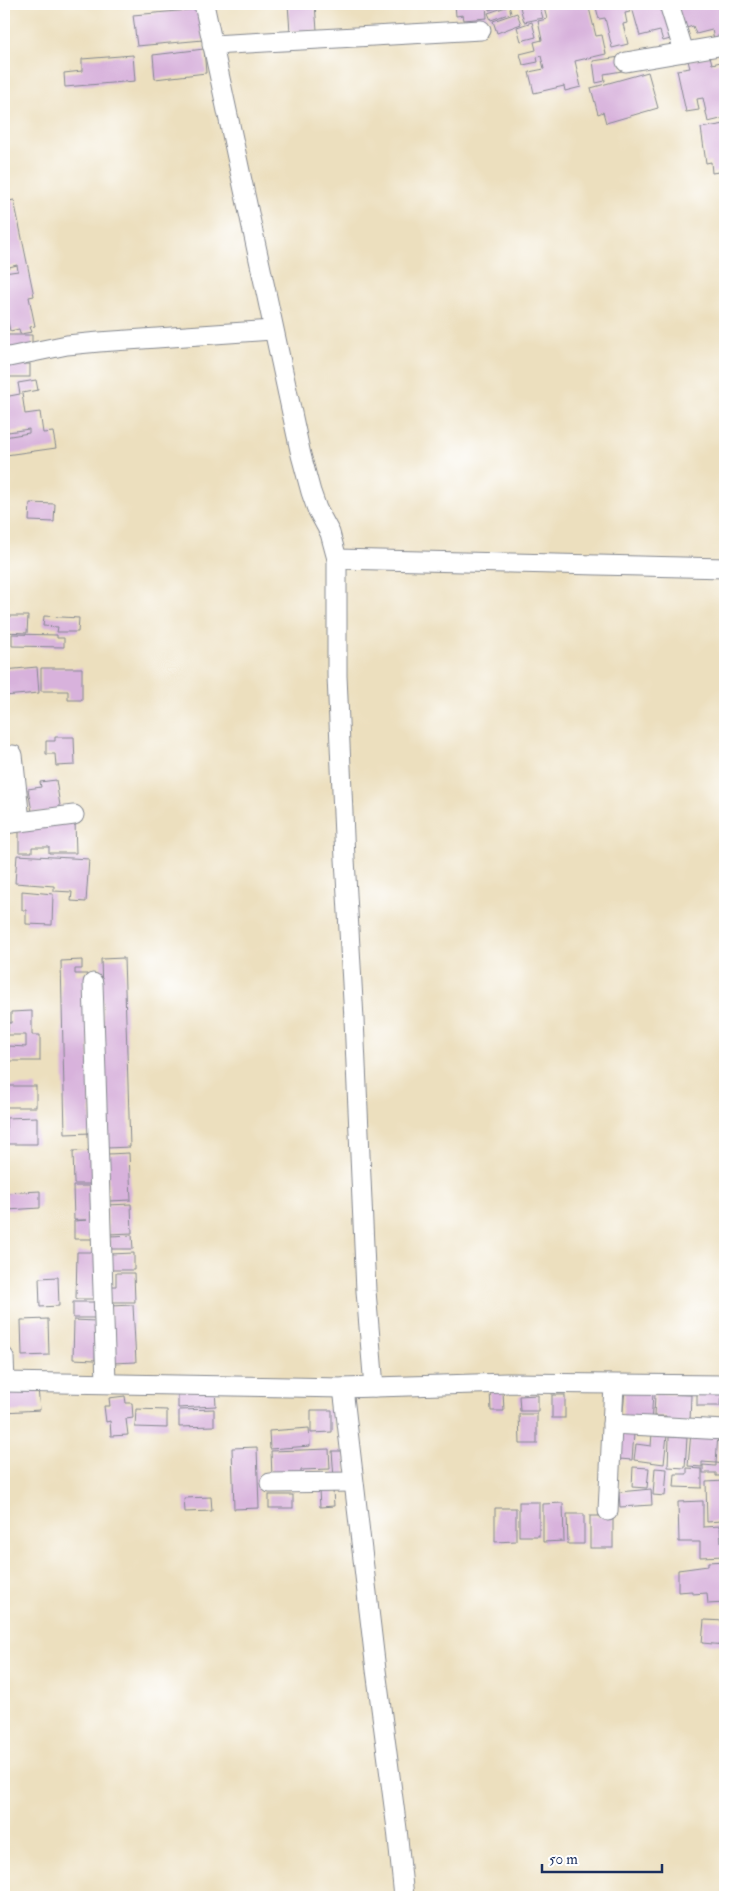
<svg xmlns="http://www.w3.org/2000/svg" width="729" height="1901" viewBox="0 0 729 1901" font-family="'IM FELL Double Pica',serif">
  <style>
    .building { fill: #d8b2dc }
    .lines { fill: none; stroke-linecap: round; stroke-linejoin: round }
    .minor-casing { stroke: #84878e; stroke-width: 21 }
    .minor { stroke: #fff; stroke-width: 19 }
  </style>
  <rect width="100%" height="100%" fill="#fff"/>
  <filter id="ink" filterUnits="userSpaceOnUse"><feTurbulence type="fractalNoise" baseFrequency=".02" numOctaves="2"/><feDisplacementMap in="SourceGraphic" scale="10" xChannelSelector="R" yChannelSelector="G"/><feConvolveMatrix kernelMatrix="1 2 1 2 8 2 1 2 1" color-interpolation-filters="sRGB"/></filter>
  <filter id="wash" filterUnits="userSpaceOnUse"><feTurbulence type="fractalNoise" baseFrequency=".0096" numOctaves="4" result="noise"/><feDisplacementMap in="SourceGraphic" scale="20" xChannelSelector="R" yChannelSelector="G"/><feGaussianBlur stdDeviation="1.12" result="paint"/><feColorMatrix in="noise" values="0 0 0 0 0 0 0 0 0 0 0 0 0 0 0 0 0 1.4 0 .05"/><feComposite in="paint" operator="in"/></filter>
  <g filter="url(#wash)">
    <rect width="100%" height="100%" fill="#ecdfbe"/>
    <g id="blocks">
      <g class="building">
        <polygon points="288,4 315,4 317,30 290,32"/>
        <polygon points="455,4 486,4 487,18 464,20 463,15 456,16"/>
        <polygon points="488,4 512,4 489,10"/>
        <polygon points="536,4 539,4 543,18 524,22 520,7"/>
        <polygon points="543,4 588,4 596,36 602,35 606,54 575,61 581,87 565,91 564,86 534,93 529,72 544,69 541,56 537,57 538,62 523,65 520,54 536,50 534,42 542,40 538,21 547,19"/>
        <polygon points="595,4 628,4 630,12 625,13 627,23 623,24 628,44 612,48 605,18 599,19"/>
        <polygon points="631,4 661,4 678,37 663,41 660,31 640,36"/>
        <polygon points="677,4 725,4 725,37 714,39 712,30 696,34 693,26 683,29"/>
        <polygon points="509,6 511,13 491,20 488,13"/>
        <polygon points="200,9 203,40 137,46 133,15"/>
        <polygon points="517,13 521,24 497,33 493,21"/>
        <polygon points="532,22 536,37 521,41 517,27"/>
        <polygon points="204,49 206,73 155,79 153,55"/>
        <polygon points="725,49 725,118 708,122 703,98 697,99 699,110 686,112 677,70 690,68 688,61 710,56 712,64 721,62 718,50"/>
        <polygon points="133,55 135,81 65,87 64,73 82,71 82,59"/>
        <polygon points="620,57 622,71 604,74 605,81 596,83 593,61"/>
        <polygon points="648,72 658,108 606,123 603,112 598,114 591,88"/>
        <polygon points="725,124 725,171 712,173 711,162 706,163 701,128"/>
        <polygon points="14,200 34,296 29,297 35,326 30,327 32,332 20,334 19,329 10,331 4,302 4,273 18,271 17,265 5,268 4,261 4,202"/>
        <polygon points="6,335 32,335 32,351 7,352"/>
        <rect x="6" y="364" width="24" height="13"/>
        <polygon points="36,380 38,390 22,393 25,414 40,412 43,433 53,432 56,448 6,455 4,437 29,433 29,429 8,432 4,397 20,394 18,383"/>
        <polygon points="30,503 55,504 54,522 29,521"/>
        <polygon points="4,616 28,616 27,633 4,632"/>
        <polygon points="44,616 79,618 78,632 57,632 58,627 43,626"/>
        <polygon points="12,634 57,635 57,638 64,638 64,647 12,646"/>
        <polygon points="37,667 39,693 4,696 4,670"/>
        <polygon points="41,668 82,668 82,700 68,700 68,691 41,691"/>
        <polygon points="4,737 6,737 7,762 4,762"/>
        <polygon points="55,737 74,737 75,765 56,766 55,754 46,754 46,741 55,741"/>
        <polygon points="56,780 61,812 32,812 28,789 41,787 40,782"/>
        <polygon points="75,822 76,853 49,853 49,847 32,847 32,852 19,852 19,830"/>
        <polygon points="17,855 89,859 86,902 71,901 72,892 54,891 54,886 15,883"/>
        <polygon points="22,891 53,894 52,925 26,924 26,910 22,910"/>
        <polygon points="124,958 130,1147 107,1148 101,959"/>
        <polygon points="82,960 82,969 75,969 75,974 87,974 91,1133 65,1134 61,961"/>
        <polygon points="32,1011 32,1035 40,1035 40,1061 8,1061 9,1046 26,1047 26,1035 8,1035 8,1023 11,1023 11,1012"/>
        <rect x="4" y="1086" width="32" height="21"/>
        <polygon points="37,1117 37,1144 7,1144 6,1118"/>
        <polygon points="97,1150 97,1184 74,1184 73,1151"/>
        <polygon points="129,1153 131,1200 109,1201 108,1154"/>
        <polygon points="73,1186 97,1186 98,1239 74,1239 74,1221 87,1220 74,1220"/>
        <polygon points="40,1191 40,1208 7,1210 6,1193"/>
        <polygon points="131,1204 132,1233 109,1234 107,1205"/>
        <polygon points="132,1235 133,1249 110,1249 110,1236"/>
        <polygon points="77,1252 99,1252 98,1299 76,1299"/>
        <polygon points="134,1253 134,1270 111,1270 110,1254"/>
        <polygon points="116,1273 134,1273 135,1302 109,1302 109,1286 116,1286"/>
        <polygon points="58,1277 59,1306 40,1307 39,1278"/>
        <polygon points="73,1302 100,1302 99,1318 73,1318"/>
        <polygon points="133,1305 136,1362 113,1363 110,1306"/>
        <polygon points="48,1319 49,1355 22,1356 21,1320"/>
        <polygon points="74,1320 96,1321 95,1360 73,1359"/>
        <polygon points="38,1388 40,1410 4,1412 4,1390"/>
        <polygon points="215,1389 216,1406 178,1408 178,1390"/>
        <polygon points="490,1390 503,1390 504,1411 491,1411"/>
        <polygon points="625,1390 653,1393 651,1425 622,1422"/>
        <polygon points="697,1390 721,1390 720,1406 697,1406"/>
        <polygon points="655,1394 691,1395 690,1422 665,1422 666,1416 654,1416"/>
        <polygon points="538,1395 538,1411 520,1411 519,1396"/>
        <rect x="552" y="1395" width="13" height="23"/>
        <polygon points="125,1396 126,1403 132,1403 133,1418 126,1419 128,1435 111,1436 110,1421 106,1422 104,1406 110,1406 109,1398"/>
        <polygon points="136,1409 167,1410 167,1428 135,1427"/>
        <polygon points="214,1409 214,1426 179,1427 179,1410"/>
        <polygon points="311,1410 332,1410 332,1432 311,1433"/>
        <polygon points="519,1414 537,1414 537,1444 520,1444"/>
        <polygon points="309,1428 310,1446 270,1449 269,1431"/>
        <polygon points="691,1432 718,1434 716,1463 702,1462 702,1467 688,1466"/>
        <polygon points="621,1433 634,1434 632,1460 619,1459"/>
        <polygon points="652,1433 667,1435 664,1464 634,1460 636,1444 651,1446"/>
        <rect x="721" y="1434" width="4" height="15"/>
        <polygon points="669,1437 687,1438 685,1468 668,1467"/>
        <polygon points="257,1447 259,1508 234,1509 232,1448"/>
        <polygon points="329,1449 330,1469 301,1470 301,1477 272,1478 271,1451"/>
        <polygon points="332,1451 344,1451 346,1477 334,1478"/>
        <polygon points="716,1463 725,1464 725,1476 716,1476 716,1473 703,1473 703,1465 716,1466"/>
        <polygon points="633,1467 649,1468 647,1488 632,1487"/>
        <polygon points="655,1468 667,1469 665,1496 653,1495"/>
        <polygon points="687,1468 702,1469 702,1488 674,1487 675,1474 687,1474"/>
        <polygon points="725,1481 725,1508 721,1508 721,1521 707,1522 706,1482"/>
        <polygon points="651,1489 652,1505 620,1507 619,1492"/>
        <polygon points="319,1490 333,1490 334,1506 320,1507"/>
        <rect x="269" y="1495" width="24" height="13"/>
        <polygon points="211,1497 212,1511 185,1512 184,1498"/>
        <polygon points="703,1501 703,1527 720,1526 721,1542 724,1542 725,1556 700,1557 700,1542 679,1542 678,1502"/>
        <rect x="519" y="1502" width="20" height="34"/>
        <polygon points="563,1503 564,1541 543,1542 543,1504"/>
        <polygon points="495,1508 516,1508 516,1541 495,1542"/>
        <polygon points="567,1514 584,1514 584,1544 568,1544"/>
        <rect x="590" y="1516" width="23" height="32"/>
        <polygon points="725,1561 725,1603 708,1604 707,1593 692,1594 692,1591 678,1592 678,1570 708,1566 708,1562"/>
        <polygon points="704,1620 725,1621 725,1645 702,1643"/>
      </g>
    </g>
  </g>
  <g filter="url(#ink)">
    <use href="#blocks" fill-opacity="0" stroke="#84878e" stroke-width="1"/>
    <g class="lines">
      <defs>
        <g id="minor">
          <polyline points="204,4 301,455 311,492 317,509 330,533 337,559 337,676 345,859 354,1019 366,1291 374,1387"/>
          <polyline points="669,4 684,52"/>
          <polyline points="212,45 481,30"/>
          <polyline points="626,62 725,45"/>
          <polyline points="4,358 67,345 99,342 272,330"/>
          <polyline points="337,559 725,568"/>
          <polyline points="13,755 20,821"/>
          <polyline points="4,824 74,815"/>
          <polyline points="93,983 106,1383"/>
          <polyline points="4,1357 5,1382"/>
          <polyline points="4,1382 343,1388 507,1383 725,1385"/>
          <polyline points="343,1388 376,1670 397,1829 404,1897"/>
          <polyline points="612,1424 725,1430"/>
          <polyline points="270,1483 353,1482"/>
          <polyline points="608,1511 614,1385"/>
        </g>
      </defs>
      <use href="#minor" class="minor-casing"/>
      <use href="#minor" class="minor"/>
    </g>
  </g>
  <rect width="729" height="1901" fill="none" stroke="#fff" stroke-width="20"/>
  <path d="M542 1864v8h120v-8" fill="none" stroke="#1b2f5e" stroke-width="2.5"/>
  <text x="549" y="1864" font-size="15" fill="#1b2f5e" stroke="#ffffff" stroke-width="4" paint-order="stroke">50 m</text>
</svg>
